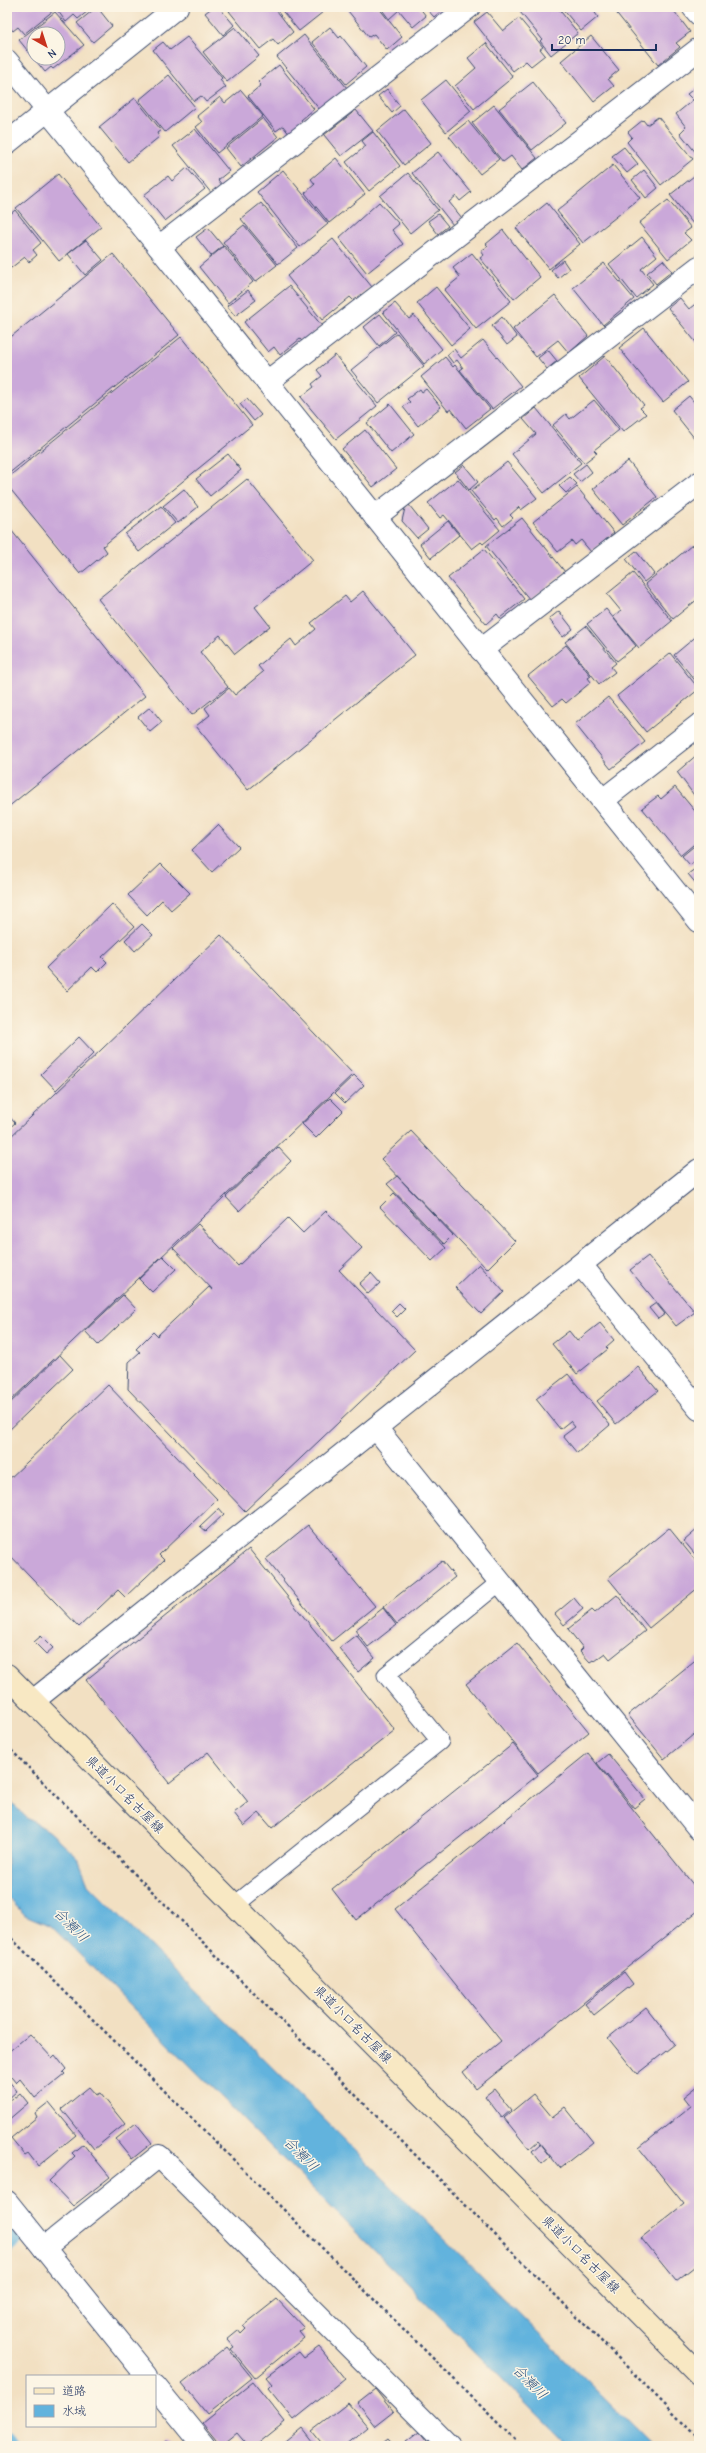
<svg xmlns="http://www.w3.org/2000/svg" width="706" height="2453" viewBox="0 0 706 2453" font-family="'Comic Neue','Klee One',sans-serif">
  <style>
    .water { fill: #62b3dd; stroke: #3e719e }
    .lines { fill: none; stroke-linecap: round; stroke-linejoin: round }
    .stream { stroke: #62b3dd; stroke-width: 10 }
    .building { fill: #caa8d9; fill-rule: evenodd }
    .lane-casing { stroke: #3b4a6d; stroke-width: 19 }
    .street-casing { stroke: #3b4a6d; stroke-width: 24 }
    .secondary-casing { stroke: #3b4a6d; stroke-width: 24 }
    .path { stroke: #3b4a6d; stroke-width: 2.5; stroke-dasharray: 3 3; stroke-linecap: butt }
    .lane { stroke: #fff; stroke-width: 17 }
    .street { stroke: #fff; stroke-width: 22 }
    .secondary { stroke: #f8e8c3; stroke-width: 22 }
    .labels { text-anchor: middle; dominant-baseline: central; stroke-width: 3; stroke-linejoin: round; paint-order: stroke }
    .street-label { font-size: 13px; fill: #1b2f5e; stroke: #fcf5e5 }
    .water-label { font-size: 14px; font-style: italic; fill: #305784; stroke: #fcf5e5 }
  </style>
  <rect width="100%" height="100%" fill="#fcf5e5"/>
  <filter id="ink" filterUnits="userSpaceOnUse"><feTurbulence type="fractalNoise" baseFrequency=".025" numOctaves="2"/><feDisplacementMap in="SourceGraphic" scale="8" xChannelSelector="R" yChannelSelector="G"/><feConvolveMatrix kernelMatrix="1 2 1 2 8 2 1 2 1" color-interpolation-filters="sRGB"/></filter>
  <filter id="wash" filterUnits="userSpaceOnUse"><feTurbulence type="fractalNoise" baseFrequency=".012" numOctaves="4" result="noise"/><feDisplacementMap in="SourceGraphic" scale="16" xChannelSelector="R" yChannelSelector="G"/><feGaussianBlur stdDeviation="0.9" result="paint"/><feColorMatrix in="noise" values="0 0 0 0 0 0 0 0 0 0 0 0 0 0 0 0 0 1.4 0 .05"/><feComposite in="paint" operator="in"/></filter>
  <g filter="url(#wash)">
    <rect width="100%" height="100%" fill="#f2e0c2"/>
    <polygon class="water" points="7,1798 27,1818 49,1831 78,1858 88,1884 652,2446 569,2446 51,1926 25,1915 7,1897"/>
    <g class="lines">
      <g class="stream">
        <polyline points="7,2227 18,2240 7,2249"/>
        <polyline points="7,2437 14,2446"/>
      </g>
    </g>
    <g id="blocks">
      <g class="building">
        <polygon points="7,7 51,7 54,10 24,34 18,27 13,31 7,24"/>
        <polygon points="55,7 93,7 78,19 74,15 66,22"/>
        <polygon points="97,7 112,26 93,42 77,23"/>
        <polygon points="213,7 219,7 234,25 223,35 205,13"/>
        <polygon points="235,7 274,7 293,32 278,45 273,39 260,49 229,11"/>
        <polygon points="279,7 319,7 323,12 299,31"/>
        <polygon points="352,7 378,7 402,37 387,50 374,34 369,37 348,11"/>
        <polygon points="380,7 419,7 426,16 413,27 399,10 389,19"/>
        <polygon points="425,7 446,7 434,17"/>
        <polygon points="526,7 557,7 578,33 551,55 540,41 542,39 520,12"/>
        <polygon points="561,7 597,7 593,10 598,17 581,31"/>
        <polygon points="617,7 671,7 690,32 676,43 680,47 658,65 614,10"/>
        <path d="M55,12L84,45L53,69L51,67L45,72L19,40ZM34,34H58V58H34Z"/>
        <polygon points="487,12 503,31 519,18 543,47 540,49 545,55 531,66 526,61 513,71 474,22"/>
        <polygon points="235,27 259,56 227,82 203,52"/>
        <polygon points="330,27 339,38 341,36 366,67 346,84 312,42"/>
        <polygon points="304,35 347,88 320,110 277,57"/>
        <polygon points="591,36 619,70 608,79 614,86 594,102 561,61"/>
        <polygon points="187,37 222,78 220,80 226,87 206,102 201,96 194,101 153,50 163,42 170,50"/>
        <polygon points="486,43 513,77 474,109 455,86 476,68 468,58"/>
        <polygon points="279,65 314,109 301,120 304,124 290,135 283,126 276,131 248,96 261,85 258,82"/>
        <polygon points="169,75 195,107 165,132 139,100"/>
        <polygon points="446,80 471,111 446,132 421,100"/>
        <polygon points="533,82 566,123 532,150 499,109"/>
        <polygon points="699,85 699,152 697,154 680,133 686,127 676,114 693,100 687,94"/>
        <polygon points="387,89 400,106 392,113 378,96"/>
        <polygon points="241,90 263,116 217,153 196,127 202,122 197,116 220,97 225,103"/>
        <polygon points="135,98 161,130 157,133 159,137 128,162 99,127"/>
        <polygon points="494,105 537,158 522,170 511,156 503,162 472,123"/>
        <polygon points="404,109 431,143 404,165 377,131"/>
        <polygon points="356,110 373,131 341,156 324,135"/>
        <polygon points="658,117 693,159 661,185 627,142 632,137 628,132 643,120 647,125"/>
        <polygon points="263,118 278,137 241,167 226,148"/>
        <polygon points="468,121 499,159 480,174 449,136"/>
        <polygon points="195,129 229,171 218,180 223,186 212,194 173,146"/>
        <polygon points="373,132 400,166 369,191 346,162 366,146 362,141"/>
        <polygon points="624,147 638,164 627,173 612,156"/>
        <polygon points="438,152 471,192 460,201 456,196 449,202 462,218 453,225 412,173"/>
        <polygon points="336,158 365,194 329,223 305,193 315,184 311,179"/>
        <polygon points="613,165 640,198 583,243 557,211"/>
        <polygon points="187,168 205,189 165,221 144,195 168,176 172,181"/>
        <polygon points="283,170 328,224 300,247 257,192"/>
        <polygon points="644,170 658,188 646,198 632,180"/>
        <polygon points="699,172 699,220 694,225 670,195"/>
        <polygon points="408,173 438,210 410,233 380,196"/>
        <polygon points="58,174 101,227 59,261 16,208"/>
        <polygon points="668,200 691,228 684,233 691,240 668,259 639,223"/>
        <polygon points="379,202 399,224 392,230 403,244 367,273 339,238"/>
        <polygon points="261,203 298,248 278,264 241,219"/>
        <polygon points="547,203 580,244 549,269 516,228"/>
        <polygon points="15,210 41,243 33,250 37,255 29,262 25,257 7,271 7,217"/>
        <polygon points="438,214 448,226 438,234 428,221"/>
        <polygon points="244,225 277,265 255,282 223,242"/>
        <polygon points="208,228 223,246 211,256 196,237"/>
        <polygon points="503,230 540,277 514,299 480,258 484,255 481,251 488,246 486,244"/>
        <polygon points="642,237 657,256 641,269 653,284 636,298 609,264"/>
        <polygon points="333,239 372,287 354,301 350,297 322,320 287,276"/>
        <polygon points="86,240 103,260 85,275 68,254"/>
        <polygon points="224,246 253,282 228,303 199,267"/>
        <polygon points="472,253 511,301 476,329 444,290 460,277 453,268"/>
        <polygon points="113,254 179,335 7,475 7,340"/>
        <polygon points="563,260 569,269 558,278 551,270"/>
        <polygon points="663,260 672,271 656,284 647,273"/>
        <polygon points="604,263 634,299 603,325 573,288"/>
        <polygon points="289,286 322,326 303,342 300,339 280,355 274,347 268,352 244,322"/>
        <polygon points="436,287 470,329 451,345 417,303"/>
        <polygon points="248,290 256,300 235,316 227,306"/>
        <polygon points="555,295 588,336 569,353 558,340 536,357 513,329"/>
        <polygon points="680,298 689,309 699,301 699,346 668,308"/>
        <polygon points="395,303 409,319 414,315 442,349 424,364 383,312"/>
        <polygon points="380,314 395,332 379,346 364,327"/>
        <polygon points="502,317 517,337 507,345 492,326"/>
        <polygon points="644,328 688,382 663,402 619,348"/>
        <polygon points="397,333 424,366 378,403 351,370"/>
        <polygon points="181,337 252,425 103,546 107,552 80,574 7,485 7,478"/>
        <polygon points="483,340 521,386 492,409 460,370 463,368 457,360 453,363 447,355 454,349 461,358"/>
        <polygon points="548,350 557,361 547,369 538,358"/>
        <polygon points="335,355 377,406 336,439 301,397 314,387 312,384 322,376 317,370"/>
        <polygon points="605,356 644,405 640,408 646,414 623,432 579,378"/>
        <polygon points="445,357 453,367 455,365 490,409 466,428 451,409 448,411 421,377"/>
        <polygon points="420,389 422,392 426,389 441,407 418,426 403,407 410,402 407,399"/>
        <polygon points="689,396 699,408 699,444 672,410"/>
        <polygon points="247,399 261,415 254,421 240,404"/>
        <polygon points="594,400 619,430 594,450 597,453 584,463 553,425 566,414 570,419"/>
        <polygon points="390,404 414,434 391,453 367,423"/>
        <polygon points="536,408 581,463 544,493 512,454 536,434 523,419"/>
        <polygon points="365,430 396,469 373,487 342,449"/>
        <polygon points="228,454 241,470 210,496 196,479"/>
        <polygon points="628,461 657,497 622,525 593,489"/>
        <polygon points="507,462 537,498 521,510 519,507 510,515 513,518 503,526 497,518 495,520 471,491"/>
        <polygon points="586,464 592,472 580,482 573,474"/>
        <polygon points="464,465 478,482 469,490 455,472"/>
        <polygon points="570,477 577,484 566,493 559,486"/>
        <polygon points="247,479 313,560 255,607 270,626 235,654 220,635 200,652 228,687 192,715 98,599"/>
        <polygon points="458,479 500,530 483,544 481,542 472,549 444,515 440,518 428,503"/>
        <polygon points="577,487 614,533 591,552 581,540 575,545 572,541 558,552 533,522"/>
        <polygon points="184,489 198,507 178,523 163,506"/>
        <polygon points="409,505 428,529 417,538 402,521 405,508"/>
        <polygon points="161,506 175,523 139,552 125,534"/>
        <polygon points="522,518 565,572 530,600 486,546"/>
        <polygon points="448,521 459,535 431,558 420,544"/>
        <polygon points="7,525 145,696 7,808"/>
        <polygon points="692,545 699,553 699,598 673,619 645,584"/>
        <polygon points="484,549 524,599 500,618 497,614 486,624 448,578"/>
        <polygon points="636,551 654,574 644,582 626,559"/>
        <polygon points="633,573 672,621 639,648 613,617 621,611 607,594"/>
        <polygon points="363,591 415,655 248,790 196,726 210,715 205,708 229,688 235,695 263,672 258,666 291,639 296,646 316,629 311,623 345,596 350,602"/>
        <polygon points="606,609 636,646 617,661 587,624"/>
        <polygon points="559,611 573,629 563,637 549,619"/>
        <polygon points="586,626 616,663 611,667 615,672 599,684 565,642"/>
        <polygon points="699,634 699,685 674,655"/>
        <polygon points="566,645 591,676 588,678 591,682 566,703 562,699 553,706 528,676"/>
        <polygon points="670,653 699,689 646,732 617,696"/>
        <polygon points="608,697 645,742 611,769 575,724"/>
        <polygon points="150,707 162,722 150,732 138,717"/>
        <polygon points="699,753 699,802 677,772"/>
        <polygon points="675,787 699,816 699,840 681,855 642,808 658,796 661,799"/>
        <polygon points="218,825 239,847 212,872 192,850"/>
        <polygon points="699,842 699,858 690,865 682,856"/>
        <polygon points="161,864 190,893 171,910 162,900 147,915 128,895"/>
        <polygon points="699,866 699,887 688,874"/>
        <polygon points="112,904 134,927 102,957 107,962 97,972 92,967 67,991 46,968"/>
        <polygon points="142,924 153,935 135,951 125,940"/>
        <polygon points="221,935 353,1074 7,1404 7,1140"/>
        <polygon points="79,1037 94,1053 56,1090 41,1074"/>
        <polygon points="354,1075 364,1085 345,1103 335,1093"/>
        <polygon points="330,1098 343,1111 316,1138 302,1124"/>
        <polygon points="7,1114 15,1123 7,1130"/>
        <polygon points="411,1131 515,1241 487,1269 381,1159"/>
        <polygon points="278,1147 291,1161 239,1211 226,1197"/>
        <polygon points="397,1176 453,1235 444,1244 387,1184"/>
        <polygon points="394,1193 446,1248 432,1261 380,1207"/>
        <polygon points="326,1211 362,1248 339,1270 415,1350 245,1511 128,1389 129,1362 140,1352 136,1349 153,1332 157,1336 209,1287 213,1290 173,1248 198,1224 238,1266 288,1218 303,1233"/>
        <polygon points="163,1256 176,1269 152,1292 139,1279"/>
        <polygon points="648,1256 695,1312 676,1326 630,1270"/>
        <polygon points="479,1264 504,1292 481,1314 455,1287"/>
        <polygon points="371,1273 380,1283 368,1294 359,1284"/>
        <polygon points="123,1295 136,1309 98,1345 85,1331"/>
        <polygon points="399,1303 405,1309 397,1317 391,1311"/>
        <polygon points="656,1303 665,1314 658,1319 649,1308"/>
        <polygon points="600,1323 614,1340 606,1347 608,1349 577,1374 552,1344 569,1331 577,1341"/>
        <polygon points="60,1355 73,1369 7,1432 7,1406"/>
        <polygon points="638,1367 658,1391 616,1424 597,1401"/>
        <polygon points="568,1374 610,1425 577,1453 563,1436 575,1427 570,1421 560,1429 536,1399"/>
        <polygon points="108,1385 217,1499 159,1555 164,1560 125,1597 118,1590 79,1627 7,1552 7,1481"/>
        <polygon points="219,1508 224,1514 206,1531 200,1526"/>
        <polygon points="308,1525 375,1606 332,1641 266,1559"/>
        <polygon points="669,1528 699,1565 699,1587 649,1628 608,1578"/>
        <polygon points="699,1528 699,1559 684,1541"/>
        <polygon points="249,1549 395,1730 272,1828 259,1813 244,1826 234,1813 248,1802 208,1752 169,1783 86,1680"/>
        <polygon points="442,1561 455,1577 397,1624 383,1607"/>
        <polygon points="617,1595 645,1631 610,1659 605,1653 594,1661 593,1660 590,1662 580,1651 583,1648 568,1629 592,1610 595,1613"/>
        <polygon points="574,1598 583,1609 564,1625 555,1614"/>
        <polygon points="383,1608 396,1625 368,1647 355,1630"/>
        <polygon points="356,1635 375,1658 358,1672 339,1648"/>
        <polygon points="41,1636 53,1648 46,1654 34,1642"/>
        <polygon points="517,1643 589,1732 538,1773 466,1684"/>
        <polygon points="699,1657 699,1730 664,1759 628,1715"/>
        <polygon points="513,1744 538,1775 356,1920 332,1889"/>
        <polygon points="588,1753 699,1892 699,1910 476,2089 463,2072 501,2041 395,1909"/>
        <polygon points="608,1754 645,1799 634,1808 597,1763"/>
        <polygon points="624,1972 633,1984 594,2015 585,2004"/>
        <polygon points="646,2007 675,2044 637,2074 608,2038"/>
        <polygon points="30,2034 52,2058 55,2055 66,2069 63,2072 65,2074 35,2098 20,2079 16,2083 7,2072 7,2053"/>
        <polygon points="7,2079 17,2091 7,2100"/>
        <polygon points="699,2085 699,2263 676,2281 641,2238 684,2204 639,2148 691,2106 684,2097"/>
        <polygon points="89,2087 96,2095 100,2093 125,2124 94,2149 62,2109"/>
        <polygon points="494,2089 511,2110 502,2118 485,2096"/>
        <polygon points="20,2093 28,2103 7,2121 7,2104"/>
        <polygon points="533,2094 552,2117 565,2107 593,2142 560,2168 538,2141 529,2149 504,2118"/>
        <polygon points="49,2102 76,2135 38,2166 28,2153 25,2155 11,2138 37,2117 35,2113"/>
        <polygon points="136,2123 152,2143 132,2159 116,2139"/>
        <polygon points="83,2144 110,2177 73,2206 49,2181 75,2156 72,2153"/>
        <polygon points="540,2144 550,2157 542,2164 532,2151"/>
        <polygon points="277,2299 304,2328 299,2332 304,2338 255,2378 231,2349 234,2347 227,2339 238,2330 241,2334 246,2329 243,2326"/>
        <polygon points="227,2347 252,2378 207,2414 182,2383"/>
        <polygon points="319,2347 345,2379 294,2420 268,2388 272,2384 266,2377 299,2352 304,2358"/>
        <polygon points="253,2382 285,2422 255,2446 248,2446 237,2433 221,2446 202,2423"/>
        <polygon points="375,2389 393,2412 375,2426 357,2403"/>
        <polygon points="348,2403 368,2427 345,2446 324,2446 312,2431"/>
        <polygon points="302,2428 316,2446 280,2446"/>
        <polygon points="419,2432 430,2446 401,2446"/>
        <polygon points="388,2439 394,2446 379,2446"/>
        <polygon points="167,2441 172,2446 161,2446"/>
      </g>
    </g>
  </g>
  <g filter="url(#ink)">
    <use href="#blocks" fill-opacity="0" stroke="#3b4a6d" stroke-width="1"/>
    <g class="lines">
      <defs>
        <polyline id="lane" points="235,1905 440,1741 386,1675 500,1582"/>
        <g id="street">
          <polyline points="693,7 699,14"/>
          <polyline points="7,61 159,247 699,921"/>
          <polyline points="7,143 177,7"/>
          <polyline points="159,247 469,7"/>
          <polyline points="267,382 699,49"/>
          <polyline points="375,517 699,267"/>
          <polyline points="481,650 699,483"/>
          <polyline points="603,800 699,725"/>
          <polyline points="581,1265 699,1409"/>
          <polyline points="376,1428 699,1829"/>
          <polyline points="33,1701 699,1170"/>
          <polyline points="7,2202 147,2376"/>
          <polyline points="44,2248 159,2156 449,2446"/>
          <polyline points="155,2386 204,2446"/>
        </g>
        <polyline id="secondary" points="7,1675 699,2374"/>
      </defs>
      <use href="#lane" class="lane-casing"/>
      <use href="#street" class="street-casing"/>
      <use href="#secondary" class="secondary-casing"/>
      <g class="path">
        <polyline points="7,1746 699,2439"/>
        <polyline points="7,1934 521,2446"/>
      </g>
      <use href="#lane" class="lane"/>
      <use href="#street" class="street"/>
      <use href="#secondary" class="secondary"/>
    </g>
  </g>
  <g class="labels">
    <g class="street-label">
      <text transform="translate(125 1794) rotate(45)">県道小口名古屋線</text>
      <text transform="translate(353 2024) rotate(45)">県道小口名古屋線</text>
      <text transform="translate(581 2254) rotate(45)">県道小口名古屋線</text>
    </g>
    <g class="water-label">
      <text transform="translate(71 1925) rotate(45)">合瀬川</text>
      <text transform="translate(301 2154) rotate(45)">合瀬川</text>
      <text transform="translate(530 2382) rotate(45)">合瀬川</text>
    </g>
  </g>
  <rect width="706" height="2453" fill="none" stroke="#fcf5e5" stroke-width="24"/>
  <rect x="26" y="2375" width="130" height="52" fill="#fcf5e5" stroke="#a2a6af"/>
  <rect x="34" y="2388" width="20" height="6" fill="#f8e8c3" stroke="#a2a6af"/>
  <text x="62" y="2395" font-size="12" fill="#1b2f5e">道路</text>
  <rect x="34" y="2405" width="20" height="12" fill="#62b3dd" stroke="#a2a6af"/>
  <text x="62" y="2415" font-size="12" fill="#1b2f5e">水域</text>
  <g transform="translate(46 46) rotate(141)"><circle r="19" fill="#fcf5e5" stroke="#a2a6af"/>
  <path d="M0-3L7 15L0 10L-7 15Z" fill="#c8321e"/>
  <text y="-6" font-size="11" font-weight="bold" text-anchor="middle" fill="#1b2f5e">N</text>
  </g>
  <path d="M552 44v6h104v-6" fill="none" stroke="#1b2f5e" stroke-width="2"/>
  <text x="558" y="44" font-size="12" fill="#1b2f5e" stroke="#fcf5e5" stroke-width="3" paint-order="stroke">20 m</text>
</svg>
